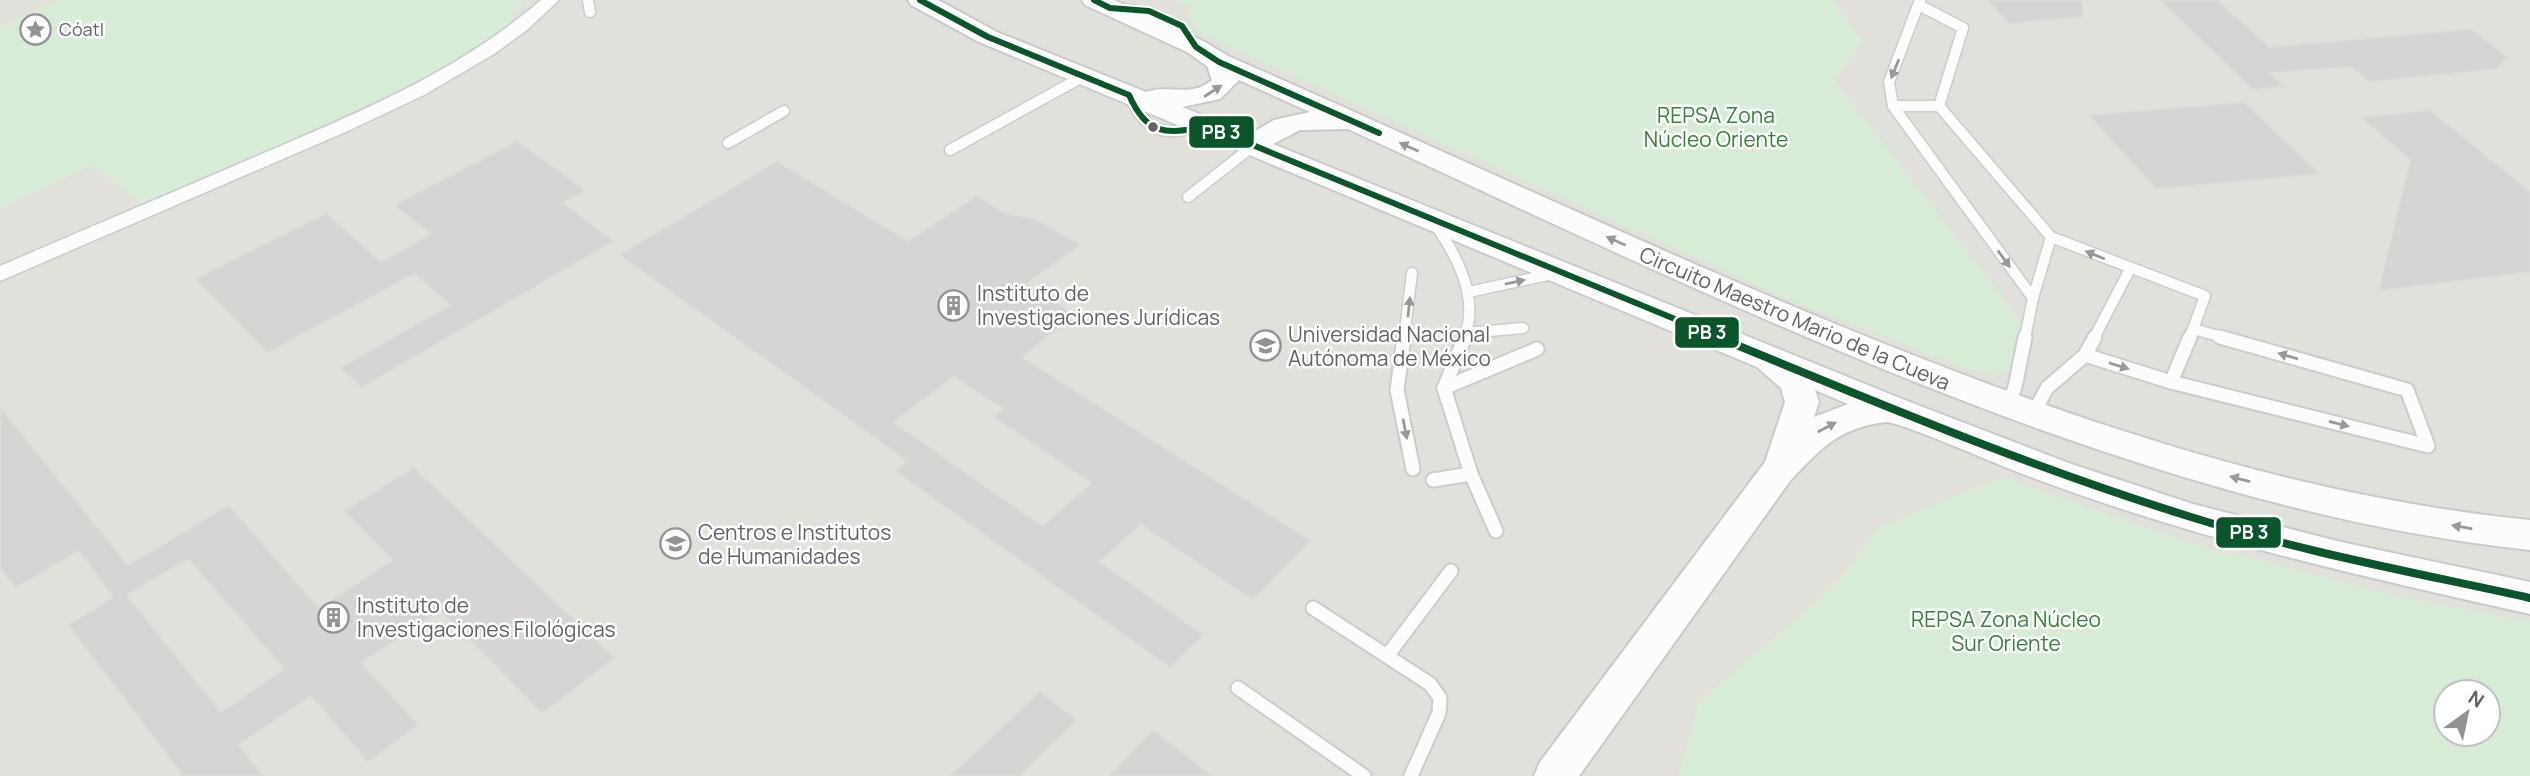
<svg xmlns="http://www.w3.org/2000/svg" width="2530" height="776" viewBox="0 0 2530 776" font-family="Manrope,sans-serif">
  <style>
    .education { fill: #e2e0da; fill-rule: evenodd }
    .green { fill: #d8ebd6; fill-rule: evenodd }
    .building { fill: #d6d5d3; stroke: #deddd9; stroke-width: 2; fill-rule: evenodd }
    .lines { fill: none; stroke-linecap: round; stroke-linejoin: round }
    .lane-far1-casing { stroke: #cbcccc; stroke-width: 13 }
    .lane-casing { stroke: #cbcccc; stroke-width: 17 }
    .street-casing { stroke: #cbcccc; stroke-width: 3 }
    .secondary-casing { stroke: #cacacb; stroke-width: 4 }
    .lane-far1 { stroke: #fdfcfc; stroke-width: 10 }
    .lane { stroke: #fdfcfc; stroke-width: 13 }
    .street { fill: #fdfcfc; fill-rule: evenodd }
    .secondary { fill: #fdfcfc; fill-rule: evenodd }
    .bus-1-far1-casing { stroke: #fff; stroke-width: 10 }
    .bus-1-casing { stroke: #fff; stroke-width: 13 }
    .bus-1-far1 { stroke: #0b552a; stroke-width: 6 }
    .bus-1 { stroke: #0b552a; stroke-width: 8 }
    .oneway { fill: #96999c }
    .bus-dot { fill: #5f6368; stroke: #fff; stroke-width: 2.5 }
    .labels { text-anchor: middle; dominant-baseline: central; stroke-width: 5; stroke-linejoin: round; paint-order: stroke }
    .far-poi-label { font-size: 18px; fill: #5f6368; stroke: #fff; text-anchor: start }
    .park-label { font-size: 21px; fill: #348238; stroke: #fff }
    .poi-label { font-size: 21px; fill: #5f6368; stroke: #fff; text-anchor: start }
    .street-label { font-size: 21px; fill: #5f6368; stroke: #fff }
    .line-badge { stroke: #fff; stroke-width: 2.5 }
    .badge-label { font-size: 19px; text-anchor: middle; font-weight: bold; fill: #fff }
  </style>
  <rect width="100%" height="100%" fill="#efeeea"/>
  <path class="education" d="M0,0H2530V776H0ZM2446,692H2488V734H2446Z"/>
  <g class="green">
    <polygon points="58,0 523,0 521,7 512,12 514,20 500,32 499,36 377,110 147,209 93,165 0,209 0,27"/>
    <polygon points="1175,0 1833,0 1863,42 1835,81 2021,321 2010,370 2001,375 1967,369 1789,300 1197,32 1186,13 1193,8"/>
    <path d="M2002,477L2180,540L2397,596L2530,622V776H1678L1699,702L1829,590L1881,526ZM2446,692H2488V734H2446Z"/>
  </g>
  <g class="building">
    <polygon points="1987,0 2083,0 2083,17 2009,24"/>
    <polygon points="2159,0 2218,0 2270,47 2471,29 2508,57 2497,69 2368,82 2351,67 2270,73 2285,87 2253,90"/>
    <polygon points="2245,102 2320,174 2156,189 2088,115"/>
    <polygon points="2430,110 2530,191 2530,272 2378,291 2410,160 2360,117"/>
    <polygon points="517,141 586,190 563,203 614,241 361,388 340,368 450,305 414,274 268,353 195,279 327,213 381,262 431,234 394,205"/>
    <path d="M777,161L908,241L976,196L1007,214L1033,218L1081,245L1027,284L1076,315L1022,357L1311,541L1253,600L1141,525L1100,562L1204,635L1170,668L895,471L907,461L619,255ZM954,377L1003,409L993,417L1091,483L1042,526L894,422Z"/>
    <path d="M0,407L128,565L229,505L319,608L392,560L344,511L414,467L615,658L542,714L440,610L362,663L419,725L368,762L311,696L239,745L264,776H183L68,625L113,597L79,551L15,588L0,568ZM188,559L284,669L221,712L127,595Z"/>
    <polygon points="1040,691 1077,720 1020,776 950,776"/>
    <polygon points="1153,730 1213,776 1108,776"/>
  </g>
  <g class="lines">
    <defs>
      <g id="lane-far1">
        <polyline points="588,0 590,12"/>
        <polyline points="1920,0 1889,82 1893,106 2033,298 2025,338"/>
        <polyline points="1919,5 1963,28 1939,106 2051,237 2205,296 2193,329 2226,338"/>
        <path d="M1120,9C1153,12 1175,20 1196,47"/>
        <path d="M1129,95C1149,137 1162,133 1205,128"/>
        <polyline points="1893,106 1939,106"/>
        <polyline points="728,143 784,111"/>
        <polyline points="950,150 1084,76"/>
        <polyline points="1188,197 1253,146"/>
        <path d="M1434,223C1457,255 1480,298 1464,338"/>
        <polyline points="1469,292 1557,273"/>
        <polyline points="2033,298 2051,237"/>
        <polyline points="1466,333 1523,328"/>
        <polyline points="1404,338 1412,273"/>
        <polyline points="2094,338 2130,269"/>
        <polyline points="2189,338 2193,329"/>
      </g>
      <g id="lane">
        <polyline points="1404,337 1397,390 1413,469"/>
        <polyline points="1465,337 1444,388 1471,474 1496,531"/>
        <polyline points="2085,355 2095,337"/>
        <polyline points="2171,382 2190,337"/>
        <polyline points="1444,388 1537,349"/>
        <polyline points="2007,406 2015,387 2025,337"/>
        <polyline points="2033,414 2047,388 2085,355 2171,382 2428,446 2407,390 2220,337"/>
        <polyline points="1433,480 1471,474"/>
        <polyline points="1313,608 1430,684 1440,698 1439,713 1411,776"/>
        <polyline points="1387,656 1451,571"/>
        <polyline points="1238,688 1364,776"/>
      </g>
      <path id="street" d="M541,0H559L527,30L494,54L424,95L350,130L0,281V266C88,228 176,191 264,153C362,111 459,71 541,0Z"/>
      <path id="secondary" d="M908,0H938L997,32L1146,92C1169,84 1192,98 1212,80L1207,66L1187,52L1085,5L1082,0H1114L1205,42L1228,56C1429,144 1626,237 1828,321C2054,414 2286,496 2530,520V550C2361,532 2199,486 2039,429C1803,344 1577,234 1348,129L1300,130L1273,144L1902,399L2074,465L2193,504L2341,542L2530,582V614C2354,575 2178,535 2010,469C1992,462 1898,421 1886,422C1839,428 1822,447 1790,481L1579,776H1534L1540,762L1765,462L1785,402L1781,388L1757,367L979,42L911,5ZM1239,80L1310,112L1274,120L1250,134L1182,107L1220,99ZM1815,390L1848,404L1814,417L1819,402Z"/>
    </defs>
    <use href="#lane-far1" class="lane-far1-casing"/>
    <use href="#lane" class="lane-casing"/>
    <use href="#street" class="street-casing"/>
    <use href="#secondary" class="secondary-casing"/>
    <use href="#lane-far1" class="lane-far1"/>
    <use href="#lane" class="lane"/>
    <use href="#street" class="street"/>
    <use href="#secondary" class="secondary"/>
    <defs>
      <g id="bus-1-far1">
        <path d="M920,0L988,37L1129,95C1148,138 1167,133 1209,127L1721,338"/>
        <polyline points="1094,0 1110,8 1149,11 1182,26 1196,47 1219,62 1379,133"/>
      </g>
      <path id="bus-1" d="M1717,337C1873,401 2029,467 2191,517C2302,552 2417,573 2530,598"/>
    </defs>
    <use href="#bus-1-far1" class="bus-1-far1-casing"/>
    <use href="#bus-1" class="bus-1-casing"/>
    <use href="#bus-1-far1" class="bus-1-far1"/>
    <use href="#bus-1" class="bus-1"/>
  </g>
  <defs><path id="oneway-solid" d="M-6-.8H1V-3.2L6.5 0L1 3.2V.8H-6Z" transform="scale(1.75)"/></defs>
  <g class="oneway">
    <use href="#oneway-solid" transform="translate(1895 69) rotate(112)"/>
    <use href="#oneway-solid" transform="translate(1213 91) rotate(-33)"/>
    <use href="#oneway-solid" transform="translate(1409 147) rotate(-156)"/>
    <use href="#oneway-solid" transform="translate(1616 241) rotate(-156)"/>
    <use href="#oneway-solid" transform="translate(2095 255) rotate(-158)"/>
    <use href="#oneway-solid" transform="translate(2004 259) rotate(54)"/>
    <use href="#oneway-solid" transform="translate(1515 282) rotate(-12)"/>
    <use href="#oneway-solid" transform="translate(1409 307) rotate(-84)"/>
    <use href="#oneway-solid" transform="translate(2288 356) rotate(-164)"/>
    <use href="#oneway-solid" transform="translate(2119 366) rotate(17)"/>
    <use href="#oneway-solid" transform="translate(2339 424) rotate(14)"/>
    <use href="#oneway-solid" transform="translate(1827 427) rotate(-28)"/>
    <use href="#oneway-solid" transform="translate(1405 429) rotate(79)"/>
    <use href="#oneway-solid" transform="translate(2240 479) rotate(-165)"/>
    <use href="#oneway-solid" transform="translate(2462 527) rotate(-170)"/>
  </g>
  <defs>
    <symbol id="sight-ring" viewBox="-11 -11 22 22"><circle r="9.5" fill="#fff" stroke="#919496" stroke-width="1.5"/><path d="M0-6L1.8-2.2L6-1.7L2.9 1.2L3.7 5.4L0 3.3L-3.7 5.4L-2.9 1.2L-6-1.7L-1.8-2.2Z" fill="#919496"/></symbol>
    <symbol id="building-ring" viewBox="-11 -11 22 22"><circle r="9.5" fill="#fff" stroke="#919496" stroke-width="1.5"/><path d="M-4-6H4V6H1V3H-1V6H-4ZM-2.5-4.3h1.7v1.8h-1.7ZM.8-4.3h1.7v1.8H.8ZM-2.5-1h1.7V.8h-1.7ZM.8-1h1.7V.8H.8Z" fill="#919496"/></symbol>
    <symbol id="university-ring" viewBox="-11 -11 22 22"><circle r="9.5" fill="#fff" stroke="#919496" stroke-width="1.5"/><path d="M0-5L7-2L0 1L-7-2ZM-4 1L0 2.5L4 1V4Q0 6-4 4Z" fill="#919496"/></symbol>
  </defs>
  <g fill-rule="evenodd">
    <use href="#sight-ring" x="18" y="12" width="35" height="35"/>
    <use href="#building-ring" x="936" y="288" width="35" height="35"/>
    <use href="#university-ring" x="1248" y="328" width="35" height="35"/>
    <use href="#university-ring" x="658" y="526" width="35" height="35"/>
    <use href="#building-ring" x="316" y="600" width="35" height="35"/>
  </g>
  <circle class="bus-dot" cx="1153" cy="127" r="6"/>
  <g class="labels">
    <g class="far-poi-label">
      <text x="59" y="29">Cóatl</text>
    </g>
    <g class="park-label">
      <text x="1716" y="115">REPSA Zona<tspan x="1716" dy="24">Núcleo Oriente</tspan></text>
      <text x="2006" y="619">REPSA Zona Núcleo<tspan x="2006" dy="24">Sur Oriente</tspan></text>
    </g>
    <g class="poi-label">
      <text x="977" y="293">Instituto de<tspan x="977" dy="24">Investigaciones Jurídicas</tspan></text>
      <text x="1288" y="334">Universidad Nacional<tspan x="1288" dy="24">Autónoma de México</tspan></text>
      <text x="698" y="532">Centros e Institutos<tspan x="698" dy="24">de Humanidades</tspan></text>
      <text x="357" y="605">Instituto de<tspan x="357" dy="24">Investigaciones Filológicas</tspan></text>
    </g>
    <g class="street-label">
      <text transform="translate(1795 318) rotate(23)">Circuito Maestro Mario de la Cueva</text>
    </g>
  </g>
  <g class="line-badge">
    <rect x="1188" y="115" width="67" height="34" rx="7" fill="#0b552a"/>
    <rect x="1674" y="316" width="66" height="33" rx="7" fill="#0b552a"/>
    <rect x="2215" y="516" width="67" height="33" rx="7" fill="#0b552a"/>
  </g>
  <g class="badge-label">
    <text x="1221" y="139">PB 3</text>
    <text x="1707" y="339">PB 3</text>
    <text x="2249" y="539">PB 3</text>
  </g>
  <g transform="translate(2467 713) rotate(33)"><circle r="33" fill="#ffffff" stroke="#bfc1c3" stroke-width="2"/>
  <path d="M0-5L12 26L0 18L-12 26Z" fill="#919496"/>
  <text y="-10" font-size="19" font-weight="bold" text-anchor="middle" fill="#5f6368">N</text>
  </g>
</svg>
